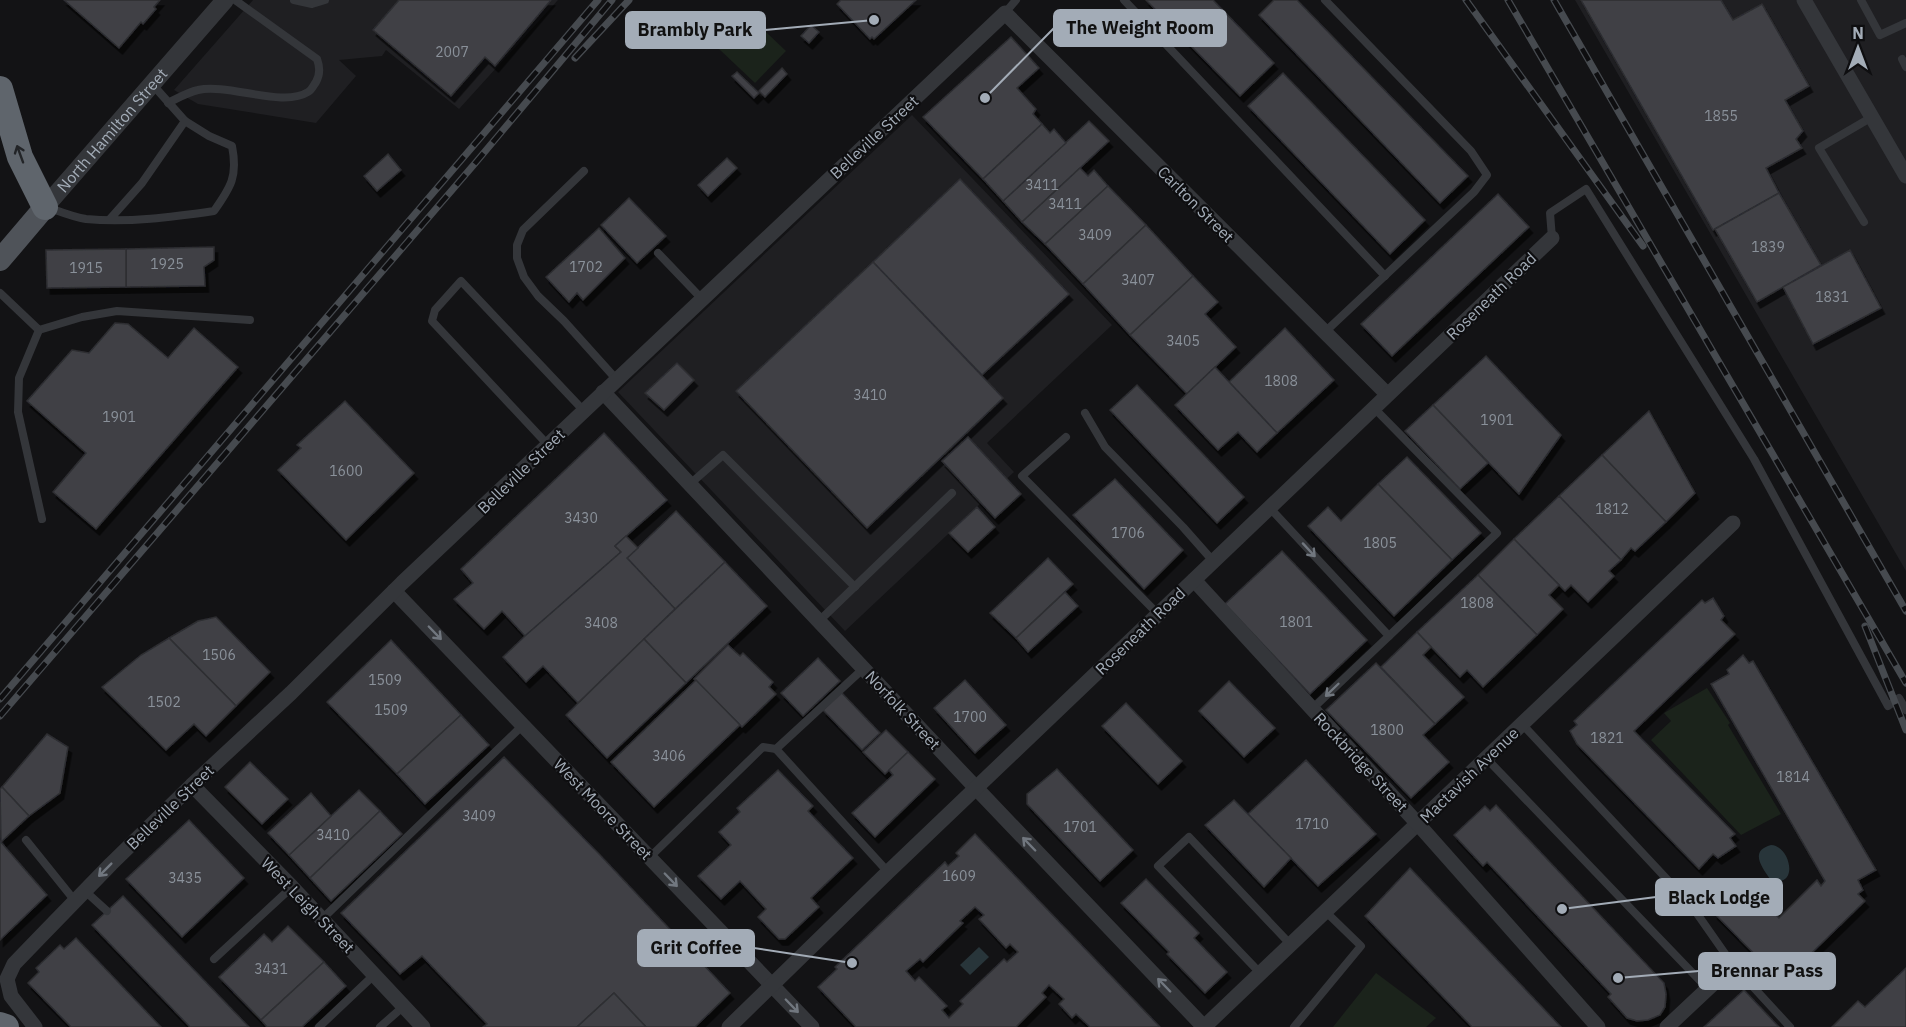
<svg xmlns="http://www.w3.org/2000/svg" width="1906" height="1027" viewBox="0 0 1906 1027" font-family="'IBM Plex Sans',sans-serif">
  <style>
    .built { fill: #1f1f22 }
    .green { fill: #1b231b }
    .water { fill: #28353a }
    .building { fill: #3f4145; stroke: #2d2d31; stroke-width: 1.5; fill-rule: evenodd; filter: url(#shadow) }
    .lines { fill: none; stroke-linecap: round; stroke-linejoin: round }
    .service { stroke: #34363a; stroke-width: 8 }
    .minor { stroke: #34363a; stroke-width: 15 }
    .tertiary { stroke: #34363a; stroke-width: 18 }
    .primary { stroke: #4f5359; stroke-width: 22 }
    .motorway { stroke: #5f656c; stroke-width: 26 }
    .rail-casing { stroke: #464a4f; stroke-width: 7 }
    .rail { stroke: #0e0e10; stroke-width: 4.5; stroke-dasharray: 14; stroke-linecap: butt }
    .oneway { stroke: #222427 }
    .oneway2 { stroke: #71777f }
    .labels { text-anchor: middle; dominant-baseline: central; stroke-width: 4.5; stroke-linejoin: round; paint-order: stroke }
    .number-label { font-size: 14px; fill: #8a919a }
    .street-label { font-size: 16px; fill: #a3acb7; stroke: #0e0e10 }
    .leader { fill: none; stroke: #a3acb7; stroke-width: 2 }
    .callout-dot { fill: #a3acb7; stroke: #0e0e10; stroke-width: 2 }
    .callout { fill: #a3acb7; stroke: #a3acb7; stroke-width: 2 }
    .callout-label { font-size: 18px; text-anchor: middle; font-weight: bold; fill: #111 }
  </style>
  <defs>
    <filter id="shadow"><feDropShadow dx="3.5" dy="6" stdDeviation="0" flood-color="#0009"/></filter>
  </defs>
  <rect width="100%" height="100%" fill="#131315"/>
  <g class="built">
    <polygon points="253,0 558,0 459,109 386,50 382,56 339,60 356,76 316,123 198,104 174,90"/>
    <polygon points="1575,0 1906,0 1906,571"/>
    <polygon points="912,115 1112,325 987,443 1014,472 845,631 618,392"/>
  </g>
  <g class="green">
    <polygon points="750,17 786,51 755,83 719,49"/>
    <polygon points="1707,688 1730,723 1728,725 1781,814 1741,835 1651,740 1671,721 1664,713"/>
    <polygon points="1376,973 1436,1018 1426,1027 1333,1027"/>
  </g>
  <g class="water">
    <path d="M1771,845C1792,846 1799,891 1770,879C1762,867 1749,851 1771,845Z"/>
    <polygon points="979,947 989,957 970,975 960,965"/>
  </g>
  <g class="building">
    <polygon points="64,0 160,0 154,7 156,9 143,24 141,22 119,48"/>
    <polygon points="399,0 551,0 495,66 485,57 451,96 373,30"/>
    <polygon points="841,0 916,0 874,39 872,37 870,39 837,4"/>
    <polygon points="1146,0 1213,0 1274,63 1240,96"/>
    <polygon points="1274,0 1297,0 1468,176 1440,203 1259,15"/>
    <polygon points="1581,0 1721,0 1733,20 1762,4 1809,86 1785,100 1803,131 1796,139 1802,148 1766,168 1779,193 1713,230"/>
    <polygon points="811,25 819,32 809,43 801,36"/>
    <polygon points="1011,37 1039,68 1017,88 1036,109 1033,114 1042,124 983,179 923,117"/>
    <polygon points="782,68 787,74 765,97 759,91"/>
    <polygon points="737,72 759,93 754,98 732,76"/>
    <polygon points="1283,73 1425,220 1390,254 1248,106"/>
    <polygon points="1089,121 1109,141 1022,222 1003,201"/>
    <polygon points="1042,124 1050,133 1054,129 1066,143 1003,201 983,179"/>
    <polygon points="388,154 401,170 377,191 364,176"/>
    <polygon points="727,158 737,168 708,196 698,185"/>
    <polygon points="1080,168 1088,176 1094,170 1108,186 1045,244 1022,222"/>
    <polygon points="960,179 1069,294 982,375 873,262"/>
    <polygon points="1108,186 1146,225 1083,284 1045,244"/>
    <polygon points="1779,193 1821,265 1757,302 1715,229"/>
    <polygon points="1498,194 1529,227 1392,356 1361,324"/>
    <polygon points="629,198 666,236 637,263 601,225"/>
    <polygon points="1146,225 1193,276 1130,335 1083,284"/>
    <polygon points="599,228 625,258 583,300 577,293 569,302 546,277"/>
    <polygon points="214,247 214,260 204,267 205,286 126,287 126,249"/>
    <polygon points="126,249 126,287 47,288 46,250"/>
    <polygon points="1850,250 1881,308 1813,344 1783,287"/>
    <polygon points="873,262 1003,398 867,528 736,391"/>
    <polygon points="1193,276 1218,302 1205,314 1236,347 1187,394 1130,335"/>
    <polygon points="115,323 128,324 168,358 194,328 238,367 96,529 53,492 86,453 27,401 72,350 89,353"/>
    <polygon points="1285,328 1334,380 1277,433 1229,382"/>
    <polygon points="1486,356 1561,435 1519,494 1433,405"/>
    <polygon points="677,363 694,380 664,410 645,393"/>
    <polygon points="1215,367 1277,433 1257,452 1238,432 1218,450 1175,405"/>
    <polygon points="1137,385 1244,497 1217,523 1110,410"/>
    <polygon points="345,401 414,473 346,540 278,470 301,448 297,445"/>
    <polygon points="1433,405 1488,463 1460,489 1405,431"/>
    <polygon points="1649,411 1695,493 1666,522 1602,455"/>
    <polygon points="604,433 667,500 615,546 621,552 525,636 502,611 484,629 454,599 473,583 461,569"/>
    <polygon points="968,437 1021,494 995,518 942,461"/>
    <polygon points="1602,455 1666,522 1635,551 1631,548 1621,560 1559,496"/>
    <polygon points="1407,457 1481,533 1452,560 1378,484"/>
    <polygon points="1115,479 1183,550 1144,589 1073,515"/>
    <polygon points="1378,484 1452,560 1394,616 1308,526 1328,507 1341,521"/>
    <polygon points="1559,496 1621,560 1609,571 1614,576 1588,602 1571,585 1565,591 1514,539"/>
    <polygon points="977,507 995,527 968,552 949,533"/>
    <polygon points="676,511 725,562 675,609 627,558"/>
    <polygon points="626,536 638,548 627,558 675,609 578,703 543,666 526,682 503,657 525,636 621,552 615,546"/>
    <polygon points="1514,539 1559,585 1549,595 1563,609 1537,635 1478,575"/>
    <polygon points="1282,551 1367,640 1310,694 1225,604"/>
    <polygon points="1048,558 1073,584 1016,638 990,613"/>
    <polygon points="725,562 767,606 686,683 644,639"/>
    <polygon points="1478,575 1537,635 1483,687 1467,670 1460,677 1417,632"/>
    <polygon points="1065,592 1078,606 1028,652 1016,638"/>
    <polygon points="1713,598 1724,616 1721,620 1735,634 1634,731 1735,834 1730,838 1736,846 1718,858 1713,854 1699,869 1577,744 1570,731 1577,725 1574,721 1702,600 1705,603"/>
    <polygon points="216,617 270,672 236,706 169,638 198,621"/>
    <polygon points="1417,632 1431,647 1423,655 1464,697 1435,724 1381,667"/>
    <polygon points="169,638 236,706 206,736 194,724 166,750 102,687 141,655"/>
    <polygon points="644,639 686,683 607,758 566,715"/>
    <polygon points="391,640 461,715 397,774 327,702"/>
    <polygon points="728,645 740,656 743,653 773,682 769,687 776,694 742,727 694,679"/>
    <polygon points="1743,655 1749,663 1753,661 1876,870 1858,880 1863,890 1858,894 1865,901 1782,982 1714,913 1745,884 1779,918 1817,880 1821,886 1825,881 1711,684 1729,674 1727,670"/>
    <polygon points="818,658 840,681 803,716 781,693"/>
    <polygon points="1376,663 1435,724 1423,735 1449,762 1411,798 1326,710"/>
    <polygon points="696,680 740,725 654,807 611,762"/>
    <polygon points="965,680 1006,725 975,753 934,708"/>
    <polygon points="1229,681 1275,728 1244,757 1199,711"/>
    <polygon points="841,692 880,733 862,750 823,710"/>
    <polygon points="1126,703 1182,761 1158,784 1102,726"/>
    <polygon points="461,715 489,745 425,804 397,774"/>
    <polygon points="886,730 908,752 885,774 863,752"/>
    <polygon points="47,734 68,747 60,793 29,816 2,787"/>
    <polygon points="908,752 935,779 875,837 852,813 893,775 889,770"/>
    <polygon points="504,757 601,856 730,993 695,1027 646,1027 614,993 577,1027 483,1027 487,1024 422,956 400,974 341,913"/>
    <polygon points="1306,760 1376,834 1318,886 1248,814"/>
    <polygon points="250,762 288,799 262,824 225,787"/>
    <polygon points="1057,769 1133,850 1100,881 1027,804 1027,794"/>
    <polygon points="778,770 813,806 808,811 853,858 811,898 819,907 785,939 779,939 758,917 766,909 740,881 721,899 698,876 731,845 719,832 740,812 737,808"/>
    <polygon points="2,787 29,816 1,842 0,789"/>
    <polygon points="359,790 380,811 310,878 289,855"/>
    <polygon points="311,793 331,816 289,855 268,833"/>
    <polygon points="1234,800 1291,858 1264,887 1205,825"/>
    <polygon points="1496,805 1664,983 1666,994 1665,1007 1660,1015 1648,1020 1637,1021 1627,1018 1608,997 1611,994 1487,862 1483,866 1454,835 1485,806 1490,811"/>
    <polygon points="380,811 402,834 331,901 310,878"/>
    <polygon points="189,820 244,878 182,937 126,879"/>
    <path d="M975,834L1160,1027H1090L1076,1014L1072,1018L1059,1004L1064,999L1049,985L1042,993L1046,997L1016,1027H856L818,987L837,969L835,967L945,862L948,866L959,856L956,853ZM975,907L984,915L979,919L1006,948L1010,944L1018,952L1007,962L1004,959L960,1001L963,1004L949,1018L942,1010L947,1006L919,977L915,981L906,971L920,959L923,962L963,923L960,921Z"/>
    <polygon points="0,841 47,895 0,940"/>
    <polygon points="1410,868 1504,967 1561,1027 1472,1027 1365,916"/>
    <polygon points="1146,879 1199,933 1194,938 1227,972 1205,993 1167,954 1169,952 1121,903"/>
    <polygon points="123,896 249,1027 190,1027 92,925"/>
    <polygon points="288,926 324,962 261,1020 219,977 264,934 272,942"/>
    <polygon points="76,938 161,1027 71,1027 28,983 39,972 36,968 60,945 64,949"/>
    <polygon points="324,962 346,986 302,1027 267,1027 261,1020"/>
    <polygon points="1906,968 1906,1027 1832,1027 1858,1001 1865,1007"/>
    <polygon points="1744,990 1779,1027 1704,1027"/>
    <polygon points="614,993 646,1027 577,1027"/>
  </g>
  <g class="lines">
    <g class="service">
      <polyline points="294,0 312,4 325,0"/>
      <polyline points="1124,0 1385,276"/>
      <polyline points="1861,0 1880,35 1906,23"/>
      <polyline points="1005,13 1016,0"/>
      <polyline points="1902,59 1906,67"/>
      <polyline points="153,85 185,121"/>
      <path d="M168,103C178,98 188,92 198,90C228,83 283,108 308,92C312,90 313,86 316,82C320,75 320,67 317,59L235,0"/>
      <polyline points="584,171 523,230 517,245 517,258 524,277 538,296 564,321 617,380"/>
      <path d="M50,208C61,212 74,217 86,219C128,223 173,217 214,211C231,187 238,176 232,146L209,136L185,121L142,183L110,219"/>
      <polyline points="1864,222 1819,148 1872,117"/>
      <polyline points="1552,238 1550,213 1586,189 1754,459 1888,706 1899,698 1906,710"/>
      <polyline points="658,253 702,299"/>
      <polyline points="0,293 39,330 82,317 117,311 250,320"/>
      <polyline points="39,330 19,378 18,412 42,519"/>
      <polyline points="1325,332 1474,192 1487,175 1471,151 1325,0"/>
      <polyline points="1374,408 1497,533 1389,636"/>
      <polyline points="1085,413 1105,447 1183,527 1213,561"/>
      <polyline points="1066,437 1022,476 1158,614"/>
      <polyline points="548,445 432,321 435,310 461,281 584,411"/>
      <polyline points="690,484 723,455 855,587"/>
      <polyline points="1269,507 1389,636 1312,709"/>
      <polyline points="819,621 952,493"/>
      <polyline points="1522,724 1691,905 1733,965 1790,1027"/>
      <polyline points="776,749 888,872"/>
      <polyline points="1486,758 1707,988"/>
      <polyline points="26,840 75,901"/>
      <polyline points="649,858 763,747 776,749 864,668"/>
      <polyline points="85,891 107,911"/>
      <polyline points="322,919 523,725"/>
      <polyline points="214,959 292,887"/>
      <polyline points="1261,974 1158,866 1189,837 1291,945"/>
      <polyline points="319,1027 374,975"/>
      <polyline points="380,1027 404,1006"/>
      <polyline points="1294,1027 1361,946 1326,912"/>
    </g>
    <g class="minor">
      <polyline points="1804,0 1906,176"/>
      <polyline points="603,392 976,788 1204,1027 1733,523"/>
      <polyline points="1194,580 1418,824 1598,1027"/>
      <polyline points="394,591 812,1027"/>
      <polyline points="192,785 292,887 423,1027"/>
      <polyline points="35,1027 11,996 7,979 14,964 42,935 111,864 192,785 291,693 402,583 1005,13 1387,394"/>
      <polyline points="729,1027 888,872 1552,238"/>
      <polyline points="1667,1027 1733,965"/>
    </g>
    <path class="tertiary" id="s1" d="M45,207L225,0"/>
    <polyline class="primary" points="0,260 45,207"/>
    <g class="motorway">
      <polyline points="0,89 20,157 45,207"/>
      <polyline points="0,1025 6,1027"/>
    </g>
    <defs>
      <g id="rail">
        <polyline points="1466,0 1643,246"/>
        <polyline points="1508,0 1906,683"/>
        <polyline points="1554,0 1906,611"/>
        <polyline points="575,58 629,0"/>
        <polyline points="1865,626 1906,730"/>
        <polyline points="0,699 598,0"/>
        <polyline points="0,716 477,161 612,0"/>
      </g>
    </defs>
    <use href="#rail" class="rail-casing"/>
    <use href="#rail" class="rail"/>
  </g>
  <defs><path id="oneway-shaft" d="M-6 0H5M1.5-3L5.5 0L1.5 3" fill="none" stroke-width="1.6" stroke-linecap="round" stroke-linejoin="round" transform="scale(1.5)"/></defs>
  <use class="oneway" href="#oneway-shaft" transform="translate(20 154) rotate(-110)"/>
  <g class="oneway2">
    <use href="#oneway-shaft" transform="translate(1309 550) rotate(47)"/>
    <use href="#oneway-shaft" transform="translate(435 633) rotate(46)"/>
    <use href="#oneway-shaft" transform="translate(1332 690) rotate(136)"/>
    <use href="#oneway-shaft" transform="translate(1029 844) rotate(-134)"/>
    <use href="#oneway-shaft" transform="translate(105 870) rotate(135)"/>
    <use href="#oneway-shaft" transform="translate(671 880) rotate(46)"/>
    <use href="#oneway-shaft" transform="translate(1164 985) rotate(-134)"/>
    <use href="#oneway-shaft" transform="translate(792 1006) rotate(46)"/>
  </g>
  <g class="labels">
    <g class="number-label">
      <text x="452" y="52">2007</text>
      <text x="1721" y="116">1855</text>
      <text x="1042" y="185">3411</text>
      <text x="1065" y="204">3411</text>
      <text x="1095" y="235">3409</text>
      <text x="1768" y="247">1839</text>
      <text x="167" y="264">1925</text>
      <text x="586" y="267">1702</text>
      <text x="86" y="268">1915</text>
      <text x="1138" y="280">3407</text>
      <text x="1832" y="297">1831</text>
      <text x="1183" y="341">3405</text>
      <text x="1281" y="381">1808</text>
      <text x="870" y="395">3410</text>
      <text x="119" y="417">1901</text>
      <text x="1497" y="420">1901</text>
      <text x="346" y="471">1600</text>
      <text x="1612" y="509">1812</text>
      <text x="581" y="518">3430</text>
      <text x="1128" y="533">1706</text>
      <text x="1380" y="543">1805</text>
      <text x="1477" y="603">1808</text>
      <text x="1296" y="622">1801</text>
      <text x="601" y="623">3408</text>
      <text x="219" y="655">1506</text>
      <text x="385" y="680">1509</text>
      <text x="164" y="702">1502</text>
      <text x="391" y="710">1509</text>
      <text x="970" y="717">1700</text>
      <text x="1387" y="730">1800</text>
      <text x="1607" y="738">1821</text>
      <text x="669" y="756">3406</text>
      <text x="1793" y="777">1814</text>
      <text x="479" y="816">3409</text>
      <text x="1312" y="824">1710</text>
      <text x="1080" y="827">1701</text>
      <text x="333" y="835">3410</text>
      <text x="959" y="876">1609</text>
      <text x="185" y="878">3435</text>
      <text x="271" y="969">3431</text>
    </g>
    <g class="street-label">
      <text stroke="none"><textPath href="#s1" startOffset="102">North Hamilton Street</textPath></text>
      <text transform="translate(874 137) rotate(-43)">Belleville Street</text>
      <text transform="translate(1196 204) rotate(45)">Carlton Street</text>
      <text transform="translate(1491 296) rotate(-44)">Roseneath Road</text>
      <text transform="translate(521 471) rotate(-44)">Belleville Street</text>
      <text transform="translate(1140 631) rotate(-44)">Roseneath Road</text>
      <text transform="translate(903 710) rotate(47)">Norfolk Street</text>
      <text transform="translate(1361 762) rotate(47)">Rockbridge Street</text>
      <text transform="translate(1469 775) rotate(-44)">Mactavish Avenue</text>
      <text transform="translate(170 807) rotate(-44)">Belleville Street</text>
      <text transform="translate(603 809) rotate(46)">West Moore Street</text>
      <text transform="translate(308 905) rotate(46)">West Leigh Street</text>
    </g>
  </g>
  <path class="leader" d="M985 98L1054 28M874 20L765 30M1562 909L1656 897M852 963L754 948M1618 978L1699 971"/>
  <g class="callout-dot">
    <circle cx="985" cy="98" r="6"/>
    <circle cx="874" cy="20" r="6"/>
    <circle cx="1562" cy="909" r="6"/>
    <circle cx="852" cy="963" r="6"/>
    <circle cx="1618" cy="978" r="6"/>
  </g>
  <g class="callout">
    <rect x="1054" y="10" width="172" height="36" rx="6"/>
    <rect x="626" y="12" width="139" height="36" rx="6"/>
    <rect x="1656" y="879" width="126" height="36" rx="6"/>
    <rect x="638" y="930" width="116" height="36" rx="6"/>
    <rect x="1699" y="953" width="136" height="36" rx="6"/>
  </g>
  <g class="callout-label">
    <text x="1140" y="34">The Weight Room</text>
    <text x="695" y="36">Brambly Park</text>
    <text x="1719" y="904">Black Lodge</text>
    <text x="696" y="954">Grit Coffee</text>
    <text x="1767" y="977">Brennar Pass</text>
  </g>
  <g transform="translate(1858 48)" stroke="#0e0e10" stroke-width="4.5" paint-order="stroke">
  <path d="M0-4.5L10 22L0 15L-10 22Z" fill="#a3acb7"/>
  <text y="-9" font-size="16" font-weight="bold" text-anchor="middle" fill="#a3acb7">N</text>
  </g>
</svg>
